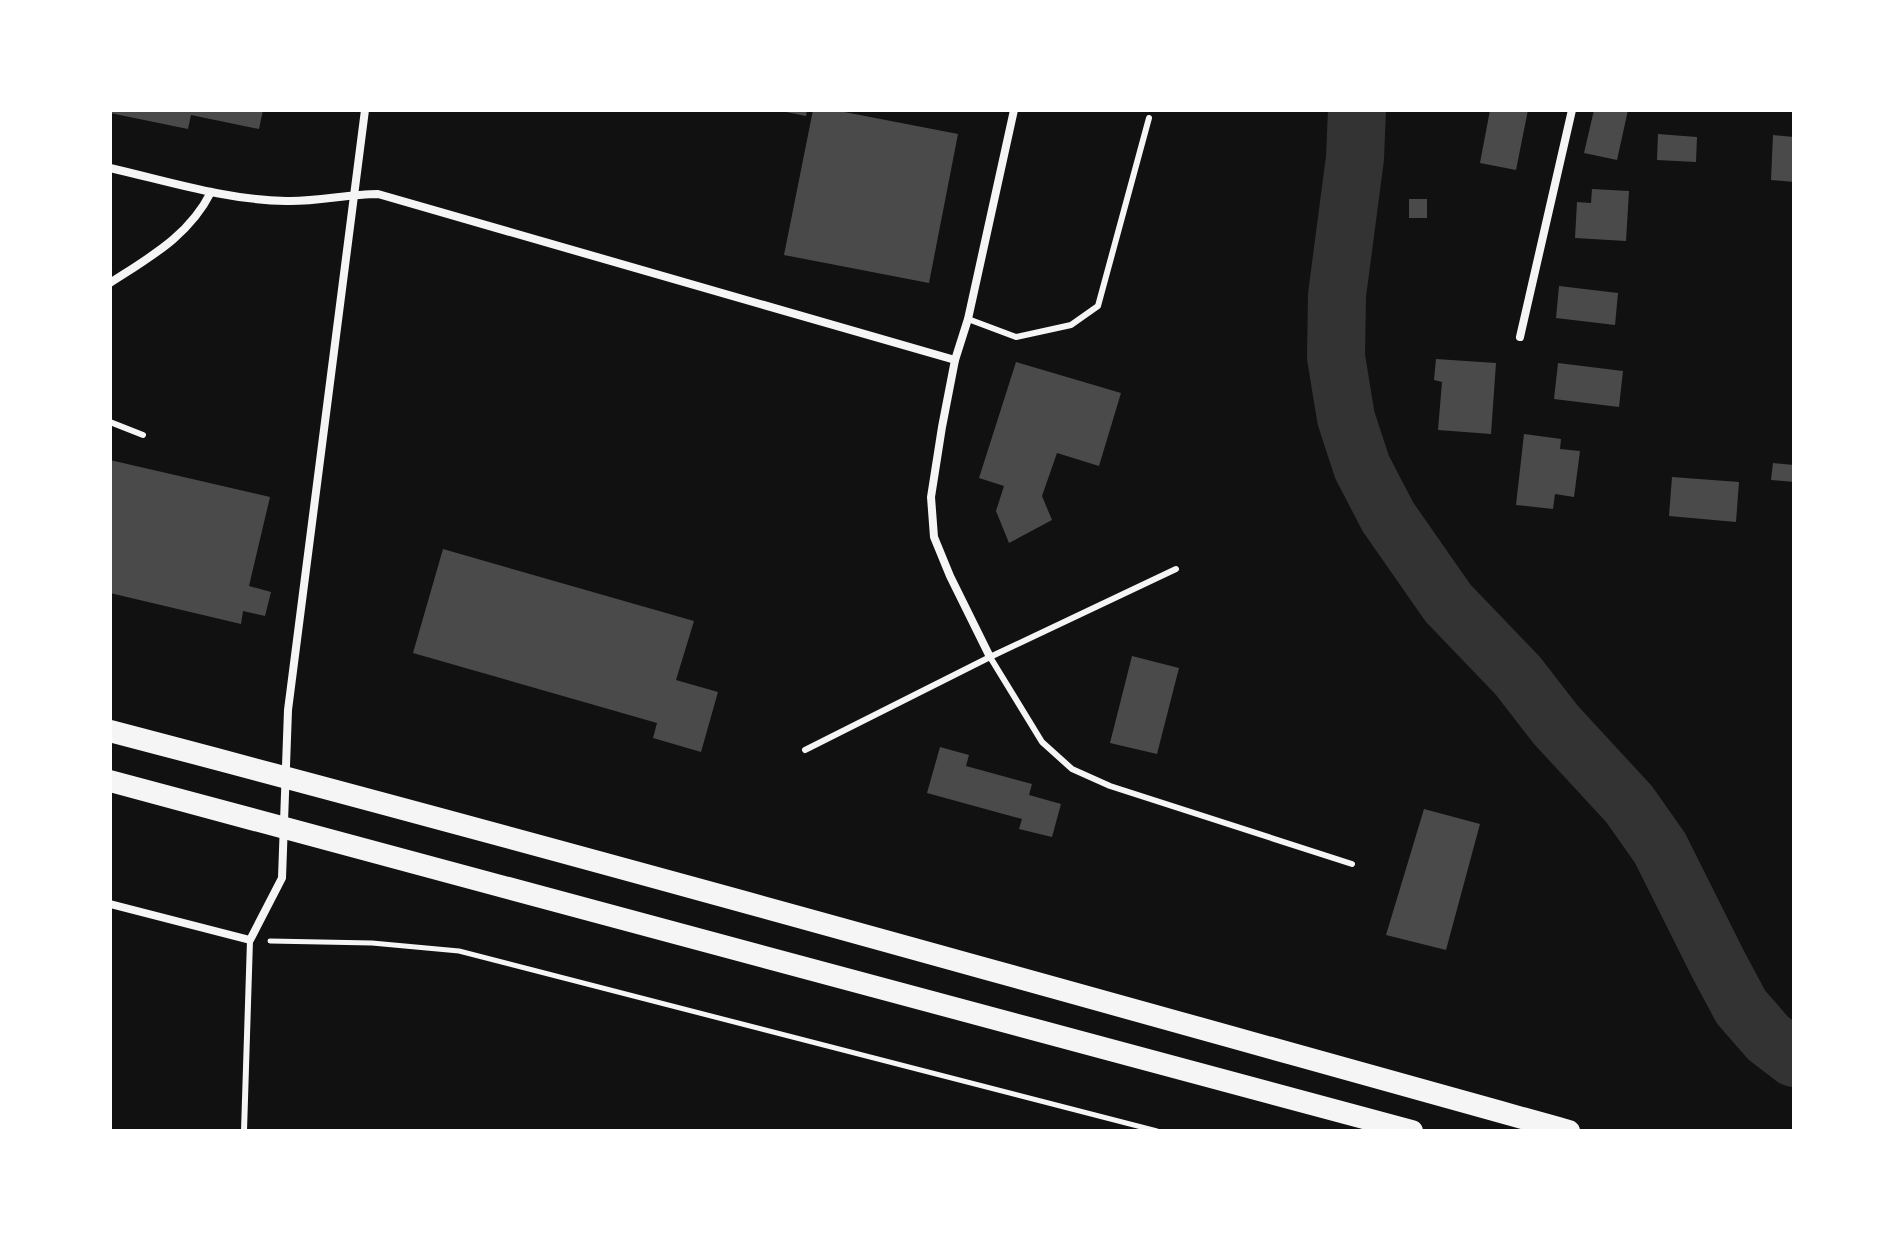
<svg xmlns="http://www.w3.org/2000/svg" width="1904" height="1241" viewBox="0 0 1904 1241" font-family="'DM Sans',sans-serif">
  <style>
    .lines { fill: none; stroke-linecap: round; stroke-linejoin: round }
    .river { stroke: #333; stroke-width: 58 }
    .building { fill: #4a4a4a }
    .path { stroke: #f5f5f5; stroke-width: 5 }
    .service { stroke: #f5f5f5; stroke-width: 6 }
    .minor { stroke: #f5f5f5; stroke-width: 8 }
    .trunk { stroke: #f5f5f5; stroke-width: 22 }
  </style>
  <rect width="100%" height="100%" fill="#111"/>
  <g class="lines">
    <polyline class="river" points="1357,110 1355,158 1337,295 1336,357 1346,418 1362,467 1388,517 1448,603 1518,676 1556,725 1629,804 1660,848 1718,964 1741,1007 1768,1038 1794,1058"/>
  </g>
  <g class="building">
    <polygon points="110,110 263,110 259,129 191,115 188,129 110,113"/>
    <polygon points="781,110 807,110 806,116 781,111"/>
    <polygon points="813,110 834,110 958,134 929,283 784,255"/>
    <polygon points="1490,110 1528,110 1516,170 1480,163"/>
    <polygon points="1594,110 1628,110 1617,160 1584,153"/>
    <polygon points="1658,134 1697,137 1696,162 1657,160"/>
    <polygon points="1773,135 1794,137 1794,182 1771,180"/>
    <polygon points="1592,189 1629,191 1626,241 1575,238 1577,202 1591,203"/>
    <rect x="1409" y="199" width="18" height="19"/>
    <polygon points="1559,286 1618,293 1615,325 1556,318"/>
    <polygon points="1436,359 1496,363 1491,434 1438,430 1442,382 1434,380"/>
    <polygon points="1016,362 1121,393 1099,466 1057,453 1042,496 1052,520 1009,543 996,511 1004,486 979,478"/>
    <polygon points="1558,363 1623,371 1619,407 1554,399"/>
    <polygon points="1524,434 1561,439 1560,449 1580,451 1574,497 1555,494 1553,509 1516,505"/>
    <polygon points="110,460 270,497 249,586 271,592 265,616 243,611 241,624 110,593"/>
    <polygon points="1773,463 1794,465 1794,482 1771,480"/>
    <polygon points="1672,477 1739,482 1736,522 1669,516"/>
    <polygon points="443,549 694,621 676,680 718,692 701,752 653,738 657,723 413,653"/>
    <polygon points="1132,656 1179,668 1157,754 1110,743"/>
    <polygon points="940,747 969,755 966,766 1032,784 1029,795 1061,804 1052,837 1019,829 1022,819 927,793"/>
    <polygon points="1424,809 1480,824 1446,950 1386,935"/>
  </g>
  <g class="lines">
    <polyline class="path" points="270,941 372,943 459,951 1157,1131"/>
    <g class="service">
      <polyline points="968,319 1016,337 1071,325 1098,306 1149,118"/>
      <polyline points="110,422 143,435"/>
      <polyline points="990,657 1042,742 1072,769 1110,786 1352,864"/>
      <polyline points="805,750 990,657 1176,569"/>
      <polyline points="244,1131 250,940"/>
    </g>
    <g class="minor">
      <path d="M110,168C167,181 226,200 286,201C317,202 347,194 378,194L955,360"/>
      <path d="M110,283C150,257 189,236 211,192"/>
      <polyline points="1520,337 1572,110"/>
      <polyline points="990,657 950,576 934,537 931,497 942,427 955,360 968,319 1014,110"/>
      <polyline points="110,904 250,940 282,878 288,710 365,110"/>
    </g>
    <g class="trunk">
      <path d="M110,731C598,859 1083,996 1569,1131"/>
      <polyline points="110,781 1412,1131"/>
    </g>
  </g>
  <rect width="1904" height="1241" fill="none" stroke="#ffffff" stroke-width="224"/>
</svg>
